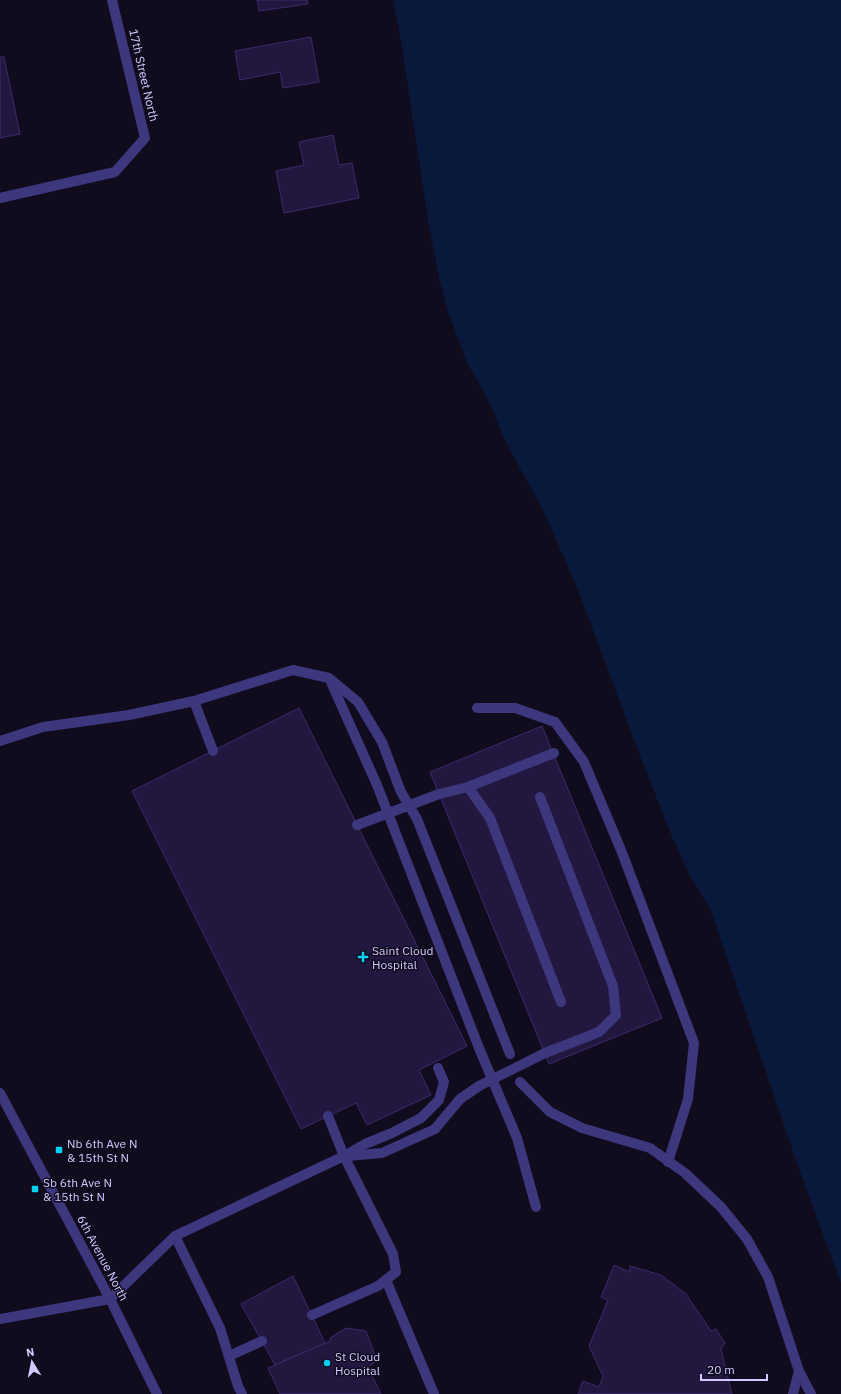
<svg xmlns="http://www.w3.org/2000/svg" width="841" height="1394" viewBox="0 0 841 1394" font-family="'IBM Plex Sans',sans-serif">
  <style>
    .water { fill: #09193b }
    .building { fill: #22183f; stroke: #3a2b6b }
    .lines { fill: none; stroke-linecap: round; stroke-linejoin: round }
    .service { stroke: #3d377d; stroke-width: 10 }
    .minor { stroke: #3d377d; stroke-width: 10 }
    .tertiary { stroke: #3d377d; stroke-width: 10 }
    .service-bridge { stroke: #3d377d; stroke-width: 10 }
    .poi-dot { fill: #02d1f3; stroke: #100c1e; stroke-width: 1.5 }
    .labels { text-anchor: middle; dominant-baseline: central; stroke-width: 3; stroke-linejoin: round; paint-order: stroke }
    .street-label { font-size: 12px; fill: #d2caff; stroke: #100c1e }
    .poi-label { font-size: 12px; fill: #d2caff; stroke: #100c1e; text-anchor: start }
  </style>
  <rect width="100%" height="100%" fill="#100c1e"/>
  <polygon class="water" points="393,0 841,0 841,1283 799,1169 710,908 689,874 670,832 641,758 577,587 543,510 503,437 495,415 483,390 468,365 448,312 439,278 428,220 400,34"/>
  <g class="building">
    <polygon points="257,0 307,0 308,4 259,11"/>
    <polygon points="311,37 319,82 283,88 280,72 240,80 235,51"/>
    <polygon points="0,57 4,57 20,134 0,138"/>
    <polygon points="333,135 339,165 352,163 359,198 284,213 276,171 304,165 299,142"/>
    <polygon points="299,708 467,1046 419,1070 431,1095 367,1125 356,1103 301,1129 132,791"/>
    <polygon points="542,726 662,1018 549,1064 430,772"/>
    <polygon points="614,1265 630,1272 630,1266 661,1275 686,1294 711,1331 716,1329 725,1343 721,1349 732,1394 578,1394 583,1381 599,1387 603,1376 589,1346 608,1300 601,1297"/>
    <polygon points="293,1276 325,1343 275,1365 241,1304"/>
    <polygon points="346,1328 366,1331 377,1361 368,1367 381,1394 280,1394 268,1368 330,1341 330,1338"/>
  </g>
  <g class="lines">
    <g class="service">
      <polyline points="330,680 377,785 479,1048 517,1138 536,1207"/>
      <polyline points="194,701 213,751"/>
      <polyline points="477,708 515,708 555,722 584,762 621,850 694,1043 688,1099 668,1162"/>
      <polyline points="0,741 43,727 129,715 194,701 293,670 329,678 358,702 382,742 401,792 417,819 510,1054"/>
      <polyline points="468,787 554,753"/>
      <polyline points="439,794 468,787 490,818 561,1002"/>
      <polyline points="540,797 613,986 616,1015 599,1032 545,1053"/>
      <polyline points="520,1082 550,1112 582,1128 650,1148 685,1173 721,1207 747,1239 768,1277 799,1371 793,1394"/>
      <polyline points="348,1156 382,1153 435,1129 460,1099 479,1086"/>
      <polyline points="175,1236 220,1328 238,1386 242,1394"/>
      <polyline points="386,1280 434,1394"/>
      <polyline points="110,1299 175,1236 344,1156 365,1144 392,1133 421,1118 439,1100 444,1082 438,1068"/>
      <polyline points="312,1315 378,1286 396,1272 393,1254 344,1156 328,1116"/>
      <polyline points="229,1356 262,1341"/>
      <polyline points="799,1371 811,1394"/>
    </g>
    <polyline class="minor" points="0,198 115,172 145,138 112,0"/>
    <g class="tertiary">
      <polyline points="0,1093 110,1299 157,1394"/>
      <polyline points="0,1319 110,1299"/>
    </g>
    <g class="service-bridge">
      <polyline points="357,825 439,794"/>
      <polyline points="479,1086 545,1053"/>
    </g>
  </g>
  <g class="poi-dot">
    <path d="M361 951h4v4h4v4h-4v4h-4v-4h-4v-4h4z"/>
    <rect x="55" y="1146" width="8" height="8" rx="2"/>
    <rect x="31" y="1185" width="8" height="8" rx="2"/>
    <circle cx="327" cy="1363" r="4"/>
  </g>
  <g class="labels">
    <g class="street-label">
      <text transform="translate(144 75) rotate(77)">17th Street North</text>
      <text transform="translate(103 1258) rotate(62)">6th Avenue North</text>
    </g>
    <g class="poi-label">
      <text x="372" y="950">Saint Cloud<tspan x="372" dy="14">Hospital</tspan></text>
      <text x="67" y="1143">Nb 6th Ave N<tspan x="67" dy="14">&amp; 15th St N</tspan></text>
      <text x="43" y="1182">Sb 6th Ave N<tspan x="43" dy="14">&amp; 15th St N</tspan></text>
      <text x="335" y="1356">St Cloud<tspan x="335" dy="14">Hospital</tspan></text>
    </g>
  </g>
  <g transform="translate(32 1362) rotate(350)" stroke="#100c1e" stroke-width="3" paint-order="stroke">
  <path d="M0-3L7 15L0 10L-7 15Z" fill="#d2caff"/>
  <text y="-6" font-size="11" font-weight="bold" text-anchor="middle" fill="#d2caff">N</text>
  </g>
  <path d="M701 1374v6h66v-6" fill="none" stroke="#d2caff" stroke-width="2"/>
  <text x="707" y="1374" font-size="12" fill="#d2caff" stroke="#100c1e" stroke-width="3" paint-order="stroke">20 m</text>
</svg>
